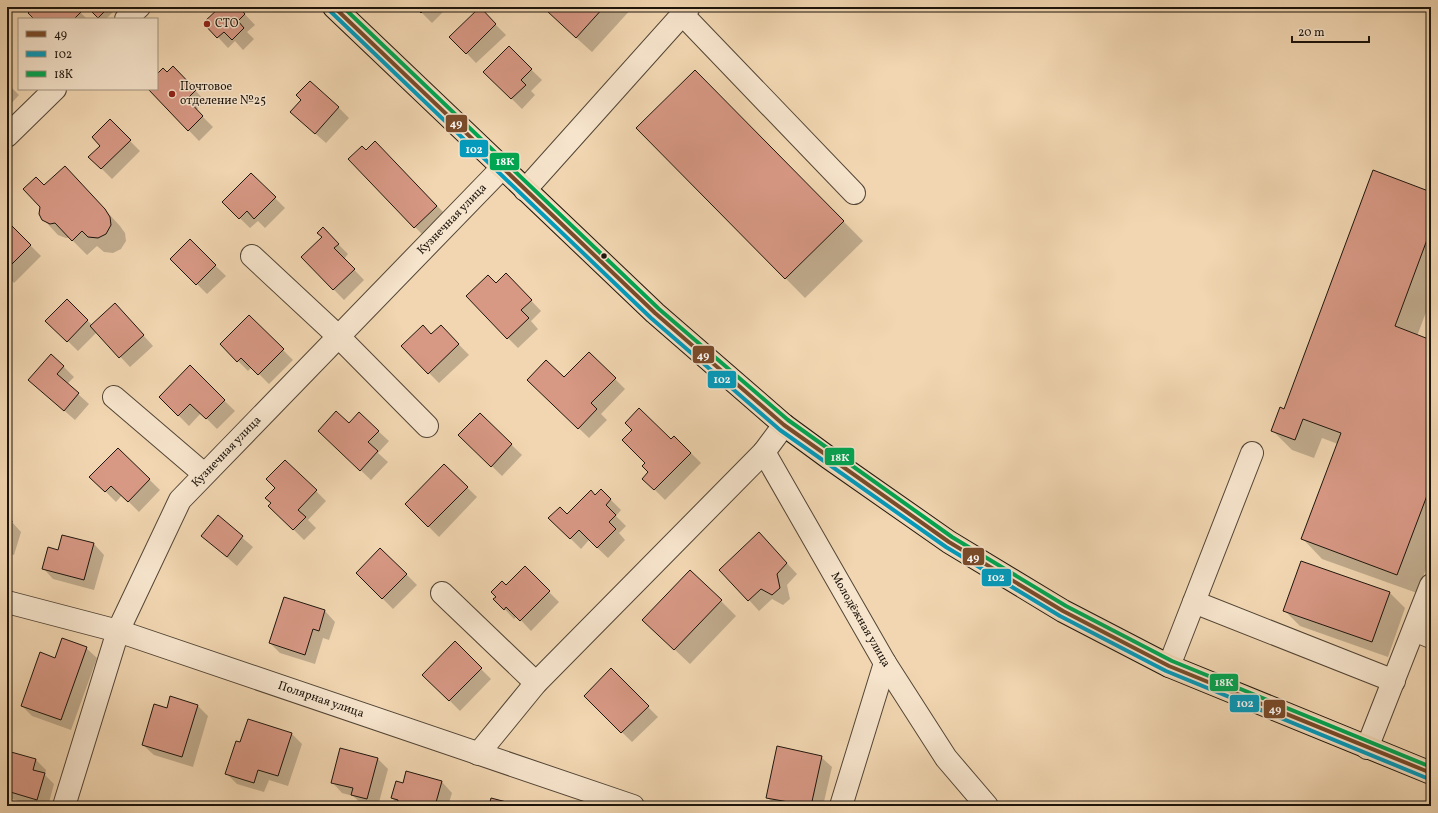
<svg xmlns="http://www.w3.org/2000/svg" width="1438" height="813" viewBox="0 0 1438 813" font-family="Vollkorn,serif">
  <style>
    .shadow { fill: #0003 }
    .building { fill: #d79884; stroke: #1d150c }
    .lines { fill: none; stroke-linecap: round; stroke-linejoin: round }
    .minor-casing { stroke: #524535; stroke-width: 24 }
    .major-casing { stroke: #1d150c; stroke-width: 24 }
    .minor { stroke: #f6e4cc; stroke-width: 22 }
    .major { stroke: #f1d6b1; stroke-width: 22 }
    .bus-1-casing { stroke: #f6e4cc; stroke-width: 7 }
    .bus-2-casing { stroke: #f6e4cc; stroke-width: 7 }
    .bus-3-casing { stroke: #f6e4cc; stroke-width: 7 }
    .bus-1 { stroke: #7a4b2a; stroke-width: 4 }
    .bus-2 { stroke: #039abb; stroke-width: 4 }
    .bus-3 { stroke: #00a651; stroke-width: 4 }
    .poi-dot { fill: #8f2418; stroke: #f6e4cc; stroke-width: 1.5 }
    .bus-dot { fill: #1d150c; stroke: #f6e4cc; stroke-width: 1.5 }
    .labels { text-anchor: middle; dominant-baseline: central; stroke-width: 3; stroke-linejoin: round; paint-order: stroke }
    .poi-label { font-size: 12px; fill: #1d150c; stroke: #f6e4cc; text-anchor: start }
    .street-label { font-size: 12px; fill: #1d150c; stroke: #f6e4cc }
    .line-badge { stroke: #f6e4cc; stroke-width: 1.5 }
    .badge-label { font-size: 11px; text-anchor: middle; font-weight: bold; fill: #fff }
  </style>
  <rect width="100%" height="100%" fill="#f1d6b1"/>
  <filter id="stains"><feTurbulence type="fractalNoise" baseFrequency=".005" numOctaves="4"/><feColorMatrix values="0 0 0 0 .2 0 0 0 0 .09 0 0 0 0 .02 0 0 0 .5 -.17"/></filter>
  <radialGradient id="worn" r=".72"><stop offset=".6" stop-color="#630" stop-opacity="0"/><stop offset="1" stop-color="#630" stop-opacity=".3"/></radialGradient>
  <g class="shadow">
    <polygon points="36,7 75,7 87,19 35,19"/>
    <polygon points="88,7 110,7 114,11 106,19 100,19"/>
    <polygon points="222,7 238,7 255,25 247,32 254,39 243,50 235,41 228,48 205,23"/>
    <polygon points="416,7 448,7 432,23"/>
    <polygon points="552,7 633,7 592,52 563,26"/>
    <polygon points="490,19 506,35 476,63 451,37"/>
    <polygon points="509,48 542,80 531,91 535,95 522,109 485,72"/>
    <polygon points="695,72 863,241 805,298 637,128"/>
    <polygon points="167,73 183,77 205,101 196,110 213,127 199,141 149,89 157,89 157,75"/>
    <polygon points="7,83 19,95 7,108"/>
    <polygon points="338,107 349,118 326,143 302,122"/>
    <polygon points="110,121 140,151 112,179 90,157 102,146"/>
    <polygon points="366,152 385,153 447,216 425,237 415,227"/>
    <polygon points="251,174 285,208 265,228 258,221 250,228 223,202"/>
    <polygon points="80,183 120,226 125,233 126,241 121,249 113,253 104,252 97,246 87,255 70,238 66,238 58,235 43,219 44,187"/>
    <polygon points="1431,193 1431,299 1417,336 1431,341 1431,556 1417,593 1322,559 1303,539 1338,444 1322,438 1314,458 1292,450 1273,431"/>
    <polygon points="9,224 41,256 14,283 7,276 7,227"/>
    <polygon points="323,229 348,254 344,259 364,280 344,300 302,257 323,237"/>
    <polygon points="190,241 226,276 207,294 172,259"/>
    <polygon points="506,274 541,311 531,321 538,329 518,348 508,338 496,284"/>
    <polygon points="67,300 92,325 125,315 153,346 130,367 97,332 78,351 47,321"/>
    <polygon points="249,316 293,360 269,384 252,367 248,371 221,344"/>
    <polygon points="441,326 469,355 439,383 402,346 431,335"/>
    <polygon points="589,353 625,389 601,414 607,420 589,438 539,390 564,379"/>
    <polygon points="63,366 74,377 67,384 89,404 75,420 29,380"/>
    <polygon points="190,367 235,411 217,429 201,413 189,426 160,397"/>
    <polygon points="480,414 522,455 502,476 460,435"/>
    <polygon points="349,425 378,431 389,441 378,453 388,462 371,480 330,441"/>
    <polygon points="671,440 691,453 701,463 665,500 654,489 646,463"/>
    <polygon points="118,449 160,490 139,512 122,495 116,502 91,477"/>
    <polygon points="444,465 477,497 439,537 406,504"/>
    <polygon points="601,490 621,510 616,516 626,526 619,533 625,540 608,558 589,540 581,549 550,518 567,516"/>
    <polygon points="316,491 326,501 308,520 316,528 304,540 270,506"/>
    <polygon points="218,517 253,547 237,566 202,536"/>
    <polygon points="7,520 11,521 21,532 14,555 7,553"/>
    <polygon points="63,536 94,544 104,555 94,590 53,579 43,568 59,551"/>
    <polygon points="769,544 797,574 787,585 790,599 783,605 772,599 759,611 749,600"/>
    <polygon points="525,568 559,602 531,631 517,616 514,619 495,599"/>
    <polygon points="357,573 406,574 417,585 393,609"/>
    <polygon points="1390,593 1405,608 1388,657 1300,626 1285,611"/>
    <polygon points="284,598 325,611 335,622 329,640 323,638 315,664 280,653 270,643"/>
    <polygon points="721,601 736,616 690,664 659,635"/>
    <polygon points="455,643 491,679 460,711 424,675"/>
    <polygon points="86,648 97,658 71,730 32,716 22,706"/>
    <polygon points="611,670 658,717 632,742 585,696"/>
    <polygon points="171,698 198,706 208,716 193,767 154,755 143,745 167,709"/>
    <polygon points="291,733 302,744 288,786 269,780 264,792 237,784 226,773 240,744"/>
    <polygon points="341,749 378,759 388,769 378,806 363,805 353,796 342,793 332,782"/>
    <polygon points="821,757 832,767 823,806 776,806 767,797"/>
    <polygon points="36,760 46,770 45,775 54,784 48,806 36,806 12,799 7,794 7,769"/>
    <polygon points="407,772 442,782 452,793 448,806 399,806 392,798 403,785"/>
  </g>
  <g class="building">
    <polygon points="34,7 77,7 81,12 74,19 34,19 28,13"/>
    <polygon points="87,7 109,7 98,18"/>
    <polygon points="220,7 239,7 245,14 238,21 244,28 232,40 224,32 217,38 203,23"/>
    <polygon points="415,7 427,7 421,13"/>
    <polygon points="480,7 496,24 466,54 449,37"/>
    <polygon points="550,7 604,7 576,38 547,11"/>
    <polygon points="509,46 532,69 521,80 526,85 511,99 483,72"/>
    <polygon points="173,66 196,90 187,99 203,116 188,131 148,89 157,89 157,74 163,68 167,72"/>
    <polygon points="695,70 844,221 785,279 636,128"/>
    <polygon points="310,81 339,107 315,134 290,112 301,100 296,95"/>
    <polygon points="110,119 131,140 101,169 88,157 100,146 92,137"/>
    <polygon points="375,141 437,206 414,228 348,159 362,146 366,150"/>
    <polygon points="65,166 105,209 110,217 111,225 106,234 98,238 88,237 82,231 72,241 55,223 50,224 42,220 39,214 40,207 23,189 36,177 44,185"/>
    <polygon points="1373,170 1431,192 1431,229 1395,326 1431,340 1431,485 1397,575 1301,539 1341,433 1303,419 1295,440 1271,431 1280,407 1284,409"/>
    <polygon points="251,173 276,197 254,219 247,211 239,219 222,202"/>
    <polygon points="9,223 31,245 7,269 7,225"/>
    <polygon points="323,227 339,244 334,248 355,269 333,290 301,257 322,237 317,233"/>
    <polygon points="190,239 216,265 196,285 170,259"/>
    <polygon points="506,273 532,300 521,310 529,318 507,339 466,296 488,275 496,283"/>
    <polygon points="67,299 88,320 67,342 45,321"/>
    <polygon points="115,303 144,335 119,358 90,326"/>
    <polygon points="249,315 284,349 258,375 241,358 237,362 220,344"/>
    <polygon points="423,325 431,334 441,325 459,344 428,374 401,346"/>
    <polygon points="589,352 616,378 591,403 597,409 578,429 527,380 546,360 564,377"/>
    <polygon points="51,354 64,366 57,374 79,393 64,411 28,380"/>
    <polygon points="190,365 225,400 206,419 190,404 178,416 159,397"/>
    <polygon points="639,408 671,439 674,436 691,453 654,490 642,479 648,472 642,466 645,463 622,440 632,430 625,423"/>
    <polygon points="336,411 349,423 359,412 379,431 368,442 378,451 360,471 318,431"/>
    <polygon points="480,413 512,444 491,467 458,435"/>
    <polygon points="118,448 150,479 128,502 111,486 105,492 89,477"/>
    <polygon points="285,460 317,490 298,510 306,517 293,530 268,506 271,503 265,498 275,488 266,479"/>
    <polygon points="444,464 468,487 428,527 405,504"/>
    <polygon points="601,489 611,499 606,505 616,515 609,522 616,529 597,548 579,530 570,539 548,518 560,507 567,514 591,490 595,495"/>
    <polygon points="218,515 243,536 227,557 201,536"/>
    <polygon points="7,519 12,521 7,536"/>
    <polygon points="759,532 787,563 777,574 780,588 772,595 761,589 748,601 719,570"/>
    <polygon points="62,535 94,543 84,580 42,569 48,547 58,550"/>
    <polygon points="380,548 407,574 382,599 356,573"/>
    <polygon points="1301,561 1390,592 1372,642 1283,611"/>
    <polygon points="525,566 550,591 520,621 506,607 504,610 493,599 496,597 491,592 502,581 506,585"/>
    <polygon points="690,570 722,600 674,650 642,620"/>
    <polygon points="284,597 325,610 319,631 313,629 305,655 269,643"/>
    <polygon points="62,638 87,647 61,720 21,706 40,652 55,658"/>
    <polygon points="455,641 482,668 449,701 422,675"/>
    <polygon points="611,668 649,706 621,733 584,696"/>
    <polygon points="170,696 198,705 182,757 142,745 154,704 167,708"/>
    <polygon points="248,719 292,733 278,776 258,770 254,783 225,774 236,741 240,742"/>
    <polygon points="777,746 822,756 811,806 766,798"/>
    <polygon points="340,748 378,758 367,799 351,795 353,788 331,783"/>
    <polygon points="11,752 36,759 33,770 45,773 37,800 7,791 7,766"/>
    <polygon points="406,771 442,781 435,806 401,806 397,805 398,800 391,798 396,781 403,783"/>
    <polygon points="491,798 522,806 489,806"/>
  </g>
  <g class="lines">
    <defs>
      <g id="minor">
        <polyline points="683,15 854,193"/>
        <polyline points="126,19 139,7"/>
        <polyline points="7,136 55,89"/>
        <polyline points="525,190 689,7"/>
        <polyline points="252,256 339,337 427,426"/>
        <polyline points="114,397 204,474"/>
        <path id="s1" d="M784,425L764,452L885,663L946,758L987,806"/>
        <polyline points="442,593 536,683"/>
        <path id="s2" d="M7,602L118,631L633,806"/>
        <polyline points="1194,602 1394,681"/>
        <polyline points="1414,630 1431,637"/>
        <polyline points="1169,666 1252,453"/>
        <polyline points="1367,748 1431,585"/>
        <polyline points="478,754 536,683 764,452"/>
        <path id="s3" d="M64,806L118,631L180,500L502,168"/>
        <polyline points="841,806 885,663"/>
      </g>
      <polyline id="major" points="334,7 655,313 784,425 829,458 949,542 1063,611 1169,666 1431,773"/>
    </defs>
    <use href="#minor" class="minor-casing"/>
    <use href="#major" class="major-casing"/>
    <use href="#minor" class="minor"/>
    <use href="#major" class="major"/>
    <defs>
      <polyline id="bus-1" points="334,7 655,313 784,425 949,542 1063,611 1169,666 1431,773"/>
      <polyline id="bus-2" points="330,11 651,318 780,430 946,547 1060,616 1166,671 1429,779"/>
      <polyline id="bus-3" points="343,7 659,309 788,420 952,537 1066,606 1172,661 1431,767"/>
    </defs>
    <use href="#bus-1" class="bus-1-casing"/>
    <use href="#bus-2" class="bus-2-casing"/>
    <use href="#bus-3" class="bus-3-casing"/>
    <use href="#bus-1" class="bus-1"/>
    <use href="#bus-2" class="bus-2"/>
    <use href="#bus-3" class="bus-3"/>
  </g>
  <g class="poi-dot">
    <circle cx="207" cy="24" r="4"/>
    <circle cx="172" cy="94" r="4"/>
  </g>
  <circle class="bus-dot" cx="604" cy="256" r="3.5"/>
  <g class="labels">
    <g class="poi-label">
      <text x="215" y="24">СТО</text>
      <text x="180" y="87">Почтовое<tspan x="180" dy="14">отделение №25</tspan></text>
    </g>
    <g class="street-label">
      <text stroke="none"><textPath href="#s3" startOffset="719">Кузнечная улица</textPath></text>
      <text stroke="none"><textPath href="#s3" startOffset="395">Кузнечная улица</textPath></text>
      <text stroke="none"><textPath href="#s1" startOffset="227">Молодёжная улица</textPath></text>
      <text stroke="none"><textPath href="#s2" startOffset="329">Полярная улица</textPath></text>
    </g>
  </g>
  <g class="line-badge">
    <rect x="445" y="114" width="23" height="19" rx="4" fill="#7a4b2a"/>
    <rect x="459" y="139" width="30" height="19" rx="4" fill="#039abb"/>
    <rect x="489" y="152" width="31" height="19" rx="4" fill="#00a651"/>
    <rect x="692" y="345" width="23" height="19" rx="4" fill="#7a4b2a"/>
    <rect x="707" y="370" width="30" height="19" rx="4" fill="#039abb"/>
    <rect x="824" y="447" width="31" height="19" rx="4" fill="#00a651"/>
    <rect x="962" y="547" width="23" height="19" rx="4" fill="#7a4b2a"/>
    <rect x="981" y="568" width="31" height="19" rx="4" fill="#039abb"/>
    <rect x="1209" y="673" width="30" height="19" rx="4" fill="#00a651"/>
    <rect x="1229" y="694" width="31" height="19" rx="4" fill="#039abb"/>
    <rect x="1263" y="699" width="23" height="20" rx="4" fill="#7a4b2a"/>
  </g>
  <g class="badge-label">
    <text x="456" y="127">49</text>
    <text x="474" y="153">102</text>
    <text x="505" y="165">18К</text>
    <text x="703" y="359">49</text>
    <text x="722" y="383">102</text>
    <text x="840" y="461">18К</text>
    <text x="973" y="561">49</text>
    <text x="996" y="581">102</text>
    <text x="1224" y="686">18К</text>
    <text x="1245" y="707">102</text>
    <text x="1275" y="713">49</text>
  </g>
  <rect width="1438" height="813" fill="none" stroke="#f1d6b1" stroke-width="24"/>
  <rect x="8" y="8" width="1422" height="797" fill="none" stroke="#1d150c" stroke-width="2"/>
  <rect x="12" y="12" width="1414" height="789" fill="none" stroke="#1d150c"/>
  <rect x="18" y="18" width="140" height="72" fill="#f6e4cc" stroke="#9f917f"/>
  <rect x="26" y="31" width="20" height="6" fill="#7a4b2a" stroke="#9f917f"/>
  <text x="54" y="38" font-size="12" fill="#1d150c">49</text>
  <rect x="26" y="51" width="20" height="6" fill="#039abb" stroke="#9f917f"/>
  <text x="54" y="58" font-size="12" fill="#1d150c">102</text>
  <rect x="26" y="71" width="20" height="6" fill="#00a651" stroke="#9f917f"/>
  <text x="54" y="78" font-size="12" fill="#1d150c">18К</text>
  <path d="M1292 36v6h77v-6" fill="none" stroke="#1d150c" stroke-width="2"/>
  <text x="1298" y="36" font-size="12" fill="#1d150c" stroke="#f6e4cc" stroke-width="3" paint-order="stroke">20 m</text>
  <rect width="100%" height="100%" filter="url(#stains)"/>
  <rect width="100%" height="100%" fill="url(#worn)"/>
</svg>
